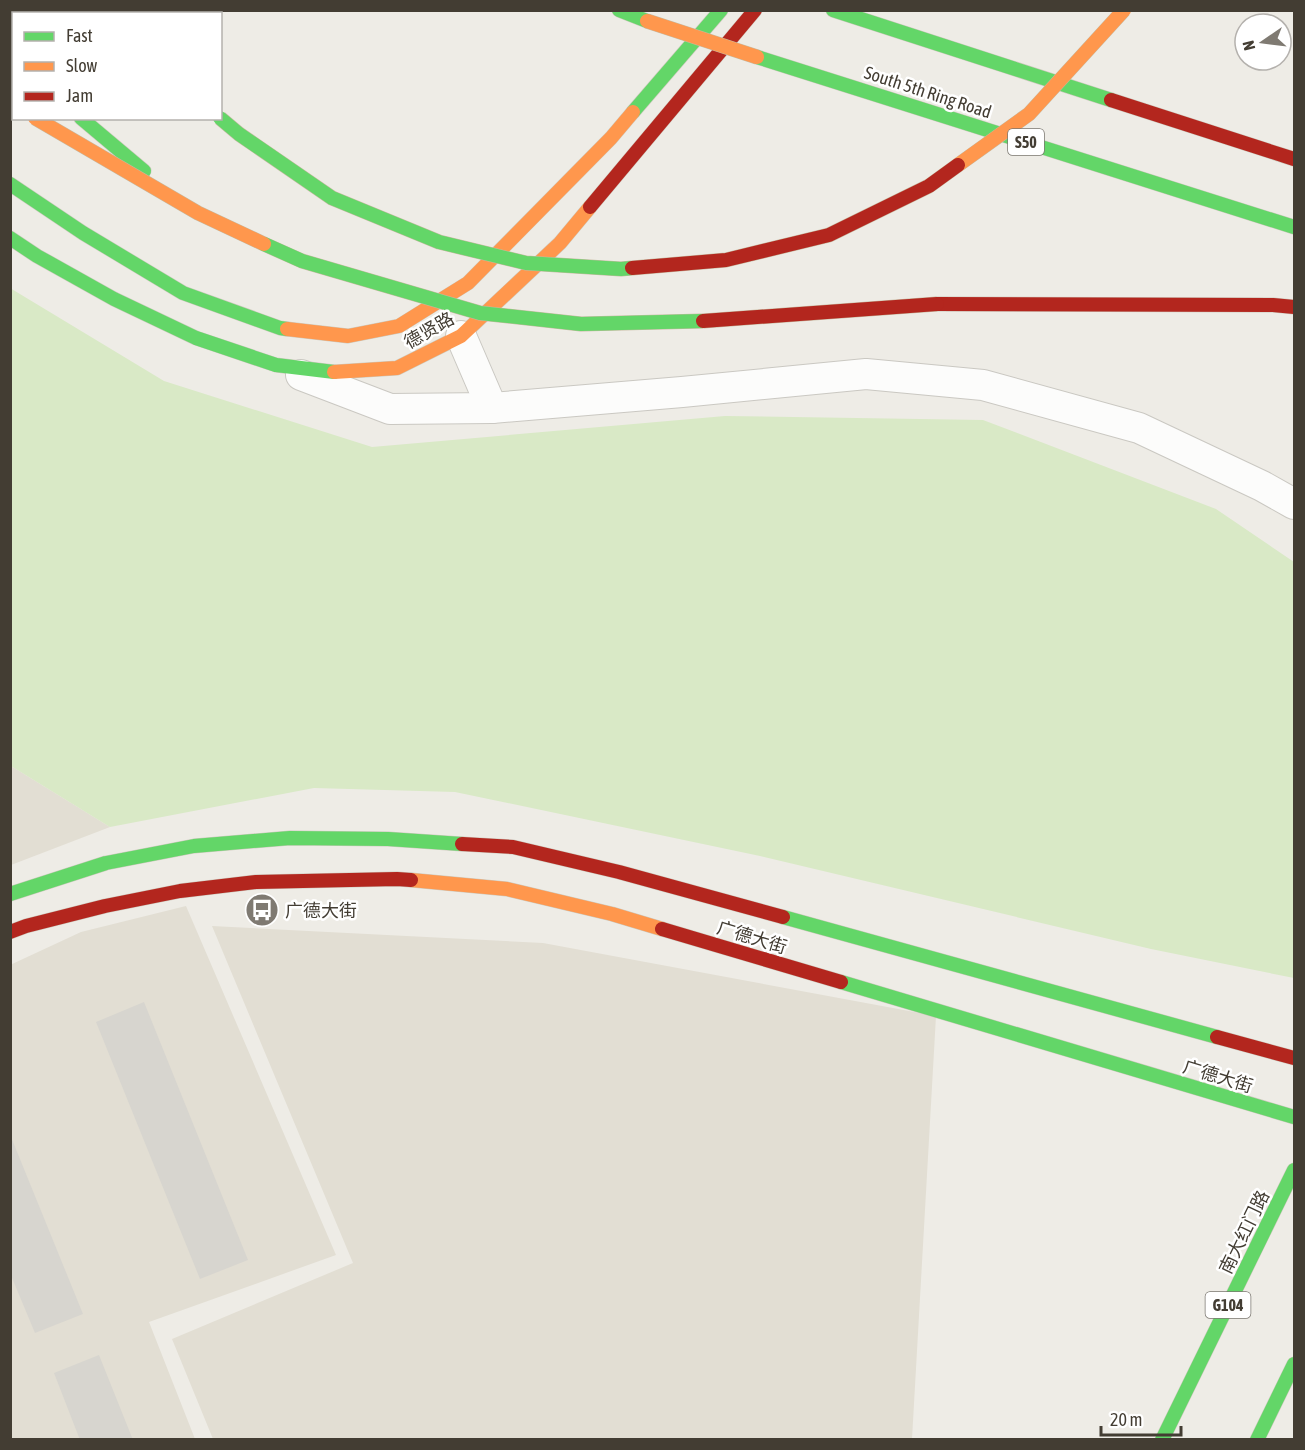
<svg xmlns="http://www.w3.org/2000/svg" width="1305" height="1450" viewBox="0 0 1305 1450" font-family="'Asap Condensed','Noto Sans SC',sans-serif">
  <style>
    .residential { fill: #e2ded3 }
    .green { fill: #d9e9c6 }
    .building { fill: #d7d5cf }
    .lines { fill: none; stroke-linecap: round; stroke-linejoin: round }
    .street-casing { stroke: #cac8c2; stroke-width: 32 }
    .fast-casing { stroke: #cdc9bd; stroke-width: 15 }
    .slow-casing { stroke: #cdc9bd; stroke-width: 15 }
    .jam-casing { stroke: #cdc9bd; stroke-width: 15 }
    .street { stroke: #fcfcfb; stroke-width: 30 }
    .fast { stroke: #63d668; stroke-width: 14 }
    .slow { stroke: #ff974d; stroke-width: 14 }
    .jam { stroke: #b3261e; stroke-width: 14 }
    .fast-bridge-casing { stroke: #c6baa1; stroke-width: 15; stroke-linecap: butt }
    .slow-bridge-casing { stroke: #c6baa1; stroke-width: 15; stroke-linecap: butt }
    .jam-bridge-casing { stroke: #c6baa1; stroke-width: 15; stroke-linecap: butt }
    .fast-bridge { stroke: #63d668; stroke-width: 14 }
    .slow-bridge { stroke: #ff974d; stroke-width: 14 }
    .jam-bridge { stroke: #b3261e; stroke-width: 14 }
    .labels { text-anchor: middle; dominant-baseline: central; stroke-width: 5; stroke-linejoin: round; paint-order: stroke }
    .shield { fill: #fff; stroke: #7b7770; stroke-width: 1.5 }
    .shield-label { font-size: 16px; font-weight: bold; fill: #433d33 }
    .street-label { font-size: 18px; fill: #433d33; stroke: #fff }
    .poi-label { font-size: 18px; fill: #433d33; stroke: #fff; text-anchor: start }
  </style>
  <rect width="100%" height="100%" fill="#eeece6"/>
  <g class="residential">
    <polygon points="11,766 110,827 11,865"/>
    <polygon points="186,906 336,1255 149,1322 195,1439 11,1439 10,965 81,932"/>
    <polygon points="212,926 543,943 936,1016 912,1439 213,1439 172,1339 353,1263"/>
  </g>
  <polygon class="green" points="10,288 164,381 372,447 725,416 983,420 1216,509 1294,562 1294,978 1151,949 760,856 455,792 314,788 110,827 11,766"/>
  <g class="building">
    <polygon points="144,1002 248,1260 200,1279 96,1022"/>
    <polygon points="11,1137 83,1314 35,1333 10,1273"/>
    <polygon points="99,1355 133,1440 80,1440 54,1373"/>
  </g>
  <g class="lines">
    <defs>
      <g id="street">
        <polyline points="461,336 492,408"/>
        <polyline points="301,375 390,409 492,408 682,392 866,374 983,385 1139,428 1262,486 1294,504"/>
      </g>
      <g id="fast">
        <polyline points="619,10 647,21"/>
        <polyline points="833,10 1111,100"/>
        <polyline points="757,57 1294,227"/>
        <polyline points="10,59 14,62"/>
        <polyline points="633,112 721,10"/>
        <polyline points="81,118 144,171"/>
        <polyline points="10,184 83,233 183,293 280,328 287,329"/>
        <polyline points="10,238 37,256 114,299 196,338 276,365 334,372"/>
        <polyline points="10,894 106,863 194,846 290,838 388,839 462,844"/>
        <polyline points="783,917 1217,1037"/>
        <polyline points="841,982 1294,1117"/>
        <polyline points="1162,1440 1294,1170"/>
        <polyline points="1257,1440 1294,1364"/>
      </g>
      <g id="slow">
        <polyline points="91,10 95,14"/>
        <polyline points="10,104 14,106"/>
        <polyline points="287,329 348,336 399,326 468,283 611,138 633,112"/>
        <polyline points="334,372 397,368 461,336 560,243 590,207"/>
        <polyline points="411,880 507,889 612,914 662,929"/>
      </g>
      <g id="jam">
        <polyline points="1111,100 1294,159"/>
        <polyline points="590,207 755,10"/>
        <polyline points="937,304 1273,305 1294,307"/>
        <polyline points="462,844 513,847 619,872 783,917"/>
        <polyline points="662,929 841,982"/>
        <polyline points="10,932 26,926 105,906 180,891 256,882 397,879 411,880"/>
        <polyline points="1217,1037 1294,1058"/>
      </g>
    </defs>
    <use href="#street" class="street-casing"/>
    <use href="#fast" class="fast-casing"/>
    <use href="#slow" class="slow-casing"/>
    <use href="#jam" class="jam-casing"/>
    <use href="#street" class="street"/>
    <use href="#fast" class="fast"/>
    <use href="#slow" class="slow"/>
    <use href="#jam" class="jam"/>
    <defs>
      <g id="fast-bridge">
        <polyline points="220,118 239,134 332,198 439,242 526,263 621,269 632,268"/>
        <polyline points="264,244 302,261 480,313 581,324 703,321"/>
      </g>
      <g id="slow-bridge">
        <polyline points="647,21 757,57"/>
        <polyline points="35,118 198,213 264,244"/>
        <polyline points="958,165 1029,114 1124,10"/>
      </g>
      <g id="jam-bridge">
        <polyline points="632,268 726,260 829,235 929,186 958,165"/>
        <polyline points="703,321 937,304"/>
      </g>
    </defs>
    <use href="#fast-bridge" class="fast-bridge-casing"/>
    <use href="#slow-bridge" class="slow-bridge-casing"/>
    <use href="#jam-bridge" class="jam-bridge-casing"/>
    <use href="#fast-bridge" class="fast-bridge"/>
    <use href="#slow-bridge" class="slow-bridge"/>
    <use href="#jam-bridge" class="jam-bridge"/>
  </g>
  <defs>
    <symbol id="bus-disc" viewBox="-11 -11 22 22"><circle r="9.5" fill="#7f7a72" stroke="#fff"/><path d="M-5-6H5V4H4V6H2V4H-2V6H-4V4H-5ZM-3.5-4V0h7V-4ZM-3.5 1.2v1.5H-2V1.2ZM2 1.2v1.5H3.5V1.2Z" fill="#fff"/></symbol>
  </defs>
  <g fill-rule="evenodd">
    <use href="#bus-disc" x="243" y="891" width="38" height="38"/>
  </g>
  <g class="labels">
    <g class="shield">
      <rect x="1008" y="129" width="36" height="26" rx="4.5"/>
      <rect x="1205.5" y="1292" width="45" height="26" rx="4.5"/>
    </g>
    <g class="shield-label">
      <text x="1026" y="142">S50</text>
      <text x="1228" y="1305">G104</text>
    </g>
    <g class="street-label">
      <text transform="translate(928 92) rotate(18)">South 5th Ring Road</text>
      <text transform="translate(429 330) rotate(-30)">德贤路</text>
      <text transform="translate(752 937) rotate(17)">广德大街</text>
      <text transform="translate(1218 1076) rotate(17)">广德大街</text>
      <text transform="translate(1244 1232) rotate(-64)">南大红门路</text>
    </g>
    <g class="poi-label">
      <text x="285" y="910">广德大街</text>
    </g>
  </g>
  <rect width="1305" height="1450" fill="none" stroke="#433d33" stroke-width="24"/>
  <rect x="12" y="12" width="210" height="108" fill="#ffffff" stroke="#b4b1ad" stroke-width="1.5"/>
  <rect x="24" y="32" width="30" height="9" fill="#63d668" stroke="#b4b1ad" stroke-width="1.5"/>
  <text x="66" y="42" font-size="18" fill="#433d33">Fast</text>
  <rect x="24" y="62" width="30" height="9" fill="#ff974d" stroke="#b4b1ad" stroke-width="1.5"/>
  <text x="66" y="72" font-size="18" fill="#433d33">Slow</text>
  <rect x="24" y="92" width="30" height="9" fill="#b3261e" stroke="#b4b1ad" stroke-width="1.5"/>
  <text x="66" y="102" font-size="18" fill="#433d33">Jam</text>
  <g transform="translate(1263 42) rotate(256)"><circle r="28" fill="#ffffff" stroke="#b4b1ad" stroke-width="1.5"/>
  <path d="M0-4.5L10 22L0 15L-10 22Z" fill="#7f7a72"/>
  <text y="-9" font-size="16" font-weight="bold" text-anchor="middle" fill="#433d33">N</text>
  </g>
  <path d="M1101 1426v9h80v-9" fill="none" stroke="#433d33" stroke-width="3"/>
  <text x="1110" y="1426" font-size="18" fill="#433d33" stroke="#ffffff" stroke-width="4.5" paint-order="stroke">20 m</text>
</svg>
